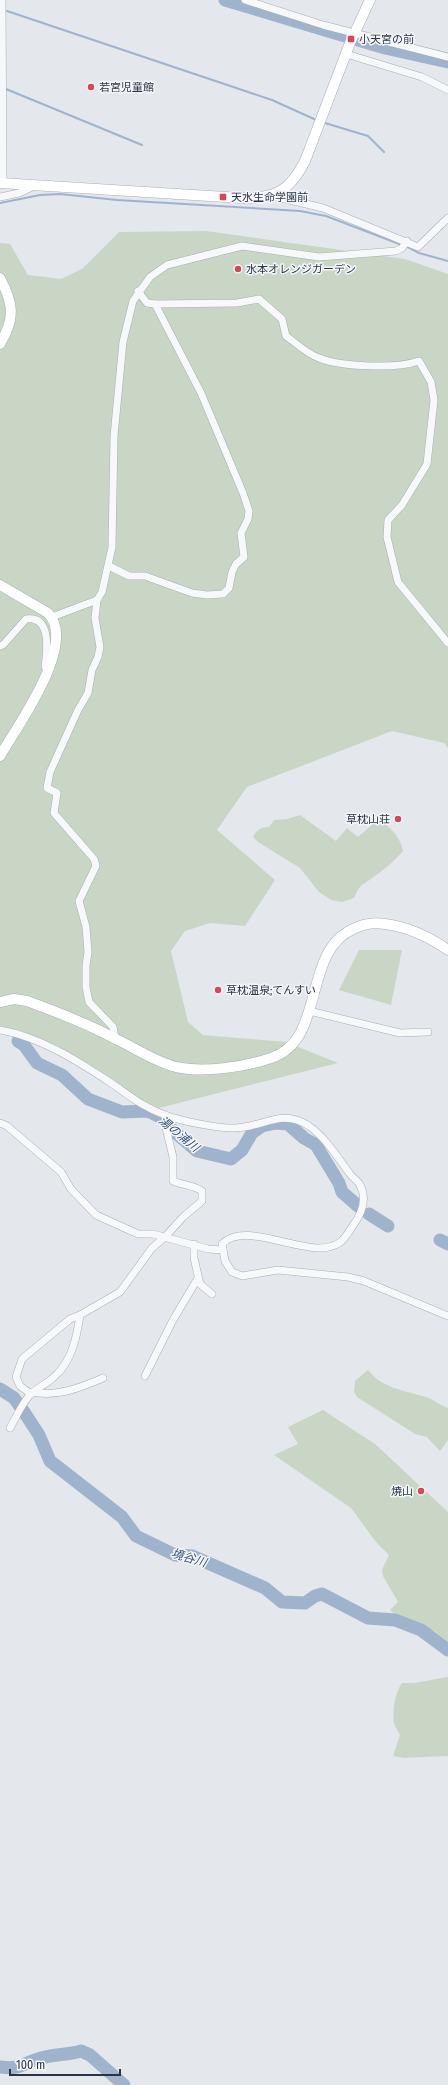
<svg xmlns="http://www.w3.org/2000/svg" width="448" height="2085" viewBox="0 0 448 2085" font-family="'Fira Sans Condensed','Noto Sans JP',sans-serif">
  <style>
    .green { fill: #c9d6c5 }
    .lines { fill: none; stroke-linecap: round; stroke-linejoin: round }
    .stream { stroke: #9fb4cc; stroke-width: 2 }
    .river { stroke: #9fb4cc; stroke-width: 13 }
    .street-casing { stroke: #a9aeb7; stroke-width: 8 }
    .secondary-casing { stroke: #a9aeb7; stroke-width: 11 }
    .street { stroke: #f7f8fa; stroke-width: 7 }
    .secondary { stroke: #fff; stroke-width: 10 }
    .poi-dot { fill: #d1495b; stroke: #f4f6f9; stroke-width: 1.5 }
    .labels { text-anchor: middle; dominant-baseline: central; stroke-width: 3; stroke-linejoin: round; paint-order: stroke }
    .poi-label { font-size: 11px; fill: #2b3445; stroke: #f4f6f9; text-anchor: start }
    .water-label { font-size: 12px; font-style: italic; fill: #34527a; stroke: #f4f6f9 }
  </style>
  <rect width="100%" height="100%" fill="#e4e7ec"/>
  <g class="green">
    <polygon points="206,231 405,259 448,274 448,748 444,743 392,731 247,787 217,830 275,880 245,926 210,923 185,931 171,951 188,1022 203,1035 286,1042 338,1063 159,1108 134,1096 102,1072 58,1046 35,1036 0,1026 0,243 10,244 28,275 61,279 82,269 119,232"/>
    <path d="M300,815L336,841L347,828L358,837L374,823L380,821C391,827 401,838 403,851C391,865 377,875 362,885C358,888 356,894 354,898L342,902L331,900L319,892L300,868L258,842L253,837C256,830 262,827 269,827L274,820L287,819Z"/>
    <polygon points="359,950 402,950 391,1005 339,990"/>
    <path d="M368,1370C382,1389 408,1391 429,1398C436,1401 441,1406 448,1408V1440L440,1451L427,1437L415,1434L357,1397L354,1392L355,1381Z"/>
    <path d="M323,1410L375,1444L448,1512V1646C444,1642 440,1635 435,1632C420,1624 402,1623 390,1610L398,1602L383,1576L382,1570L389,1555L376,1542L351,1508L274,1455L298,1444L288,1427Z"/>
    <path d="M448,1677V1756L404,1758L393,1756L400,1735C398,1731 395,1727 394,1723C392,1711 395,1693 402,1683H414Z"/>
  </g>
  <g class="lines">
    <g class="stream">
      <polyline points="7,11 272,100 314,119"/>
      <polyline points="6,89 142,145"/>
      <polyline points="325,123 368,136 384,152"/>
      <polyline points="0,203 40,195 60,194 117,200 300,211 326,216 402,245"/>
      <polyline points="406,246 419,253 448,261"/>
    </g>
    <g class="river">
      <polyline points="225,0 385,48 448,62"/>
      <polyline points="18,1041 24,1045 37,1063 62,1075 88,1099 122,1112 148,1111 162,1118 170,1128 197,1151 231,1159 242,1150 252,1133 262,1126 276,1123 288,1124 304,1138 316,1145 339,1183 342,1192 358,1206"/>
      <polyline points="369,1214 388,1226"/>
      <polyline points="440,1240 448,1244"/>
      <polyline points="0,1389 14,1398 24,1412 39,1435 50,1461 122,1517 136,1536 175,1555 192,1556 265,1588 282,1602 305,1603 315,1596 322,1594 368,1618 395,1620 421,1630 448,1650"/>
      <path d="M0,2067C23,2070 22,2063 41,2058C55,2054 68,2055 81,2051L90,2055L124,2085"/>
    </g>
    <defs>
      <g id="street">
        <polyline points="2,0 3,183"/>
        <polyline points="245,0 323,25 448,57"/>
        <polyline points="346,54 422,77 448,90"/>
        <polyline points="273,196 323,208 418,247 448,218"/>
        <polyline points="0,197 19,193 32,187"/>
        <polyline points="138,291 147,303 155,304"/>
        <path d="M109,566L129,576H145L192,593L207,595L223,594L229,588L232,572L236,564L244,557L241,533L248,519L249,511L243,493L201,393L155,304L237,303L259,299L282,319L286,336C296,343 307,354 319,358C342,367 396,369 419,361L431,382L434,400L427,464L402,505L388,520L387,537L398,582L448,643"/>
        <polyline points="97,600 95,618 100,647 98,657 92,670 88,693 78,710 50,772 47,788 57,793 54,813 94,859 96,866 79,901 86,927 88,952 86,966 86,987 89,1002 113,1027 115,1038"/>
        <polyline points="52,617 97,600 102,592 112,547 114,436 123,342 133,301 150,277 167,265 242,246 319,257 396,251 402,248 407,241"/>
        <path d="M0,646L3,645L26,619C52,615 47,652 45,667L48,671"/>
        <polyline points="309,1011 400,1033 428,1032"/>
        <path d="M0,1030C40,1037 78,1061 111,1083C130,1096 143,1107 165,1115C180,1121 221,1129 236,1128C264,1127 281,1108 309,1126C326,1138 338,1158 350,1174C353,1178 358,1181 360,1185C368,1200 361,1215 352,1227C349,1232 344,1240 339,1243C310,1262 247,1218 222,1244L225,1261L232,1272L242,1276L278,1270L348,1277L364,1281L448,1316"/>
        <polyline points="0,1123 7,1126 61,1172 71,1189 96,1215 138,1234 153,1234 208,1249 223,1250"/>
        <polyline points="194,1244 194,1258 200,1284 212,1294"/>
        <polyline points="145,1376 173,1320 198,1278"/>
        <path d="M32,1392C58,1397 79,1388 103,1378"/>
        <polyline points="31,1394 20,1386 16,1377 22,1359 70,1319 80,1315"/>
        <path d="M10,1428C16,1418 21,1405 29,1396C36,1388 47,1384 55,1376C72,1361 77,1336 80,1315L120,1292L152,1248L165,1237L183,1217L202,1201V1191C194,1185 182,1185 173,1181V1157L165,1124L167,1116"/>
      </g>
      <g id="secondary">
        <path d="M0,183L242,198C276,198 289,192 305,161L350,43L370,0"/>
        <path d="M0,278C14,304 15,319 0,344"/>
        <path d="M0,585L48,613C78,644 17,726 0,756"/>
        <path d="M0,1002L14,999L27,1001C57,1012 88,1024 116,1039C135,1048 155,1062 176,1067C204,1073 244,1067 271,1058C327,1039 301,953 353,929C363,924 374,922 385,924C409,927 428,936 448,950"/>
      </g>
    </defs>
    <use href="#street" class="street-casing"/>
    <use href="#secondary" class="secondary-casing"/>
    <use href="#street" class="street"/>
    <use href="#secondary" class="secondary"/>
  </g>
  <g class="poi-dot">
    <rect x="347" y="35" width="8" height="8" rx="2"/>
    <circle cx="91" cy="87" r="4"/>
    <rect x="219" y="193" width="8" height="8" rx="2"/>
    <circle cx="238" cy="269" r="4"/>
    <circle cx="398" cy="819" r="4"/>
    <circle cx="218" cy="990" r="4"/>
    <circle cx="421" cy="1491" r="4"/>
  </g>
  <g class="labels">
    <g class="poi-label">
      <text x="359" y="39">小天宮の前</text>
      <text x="99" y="87">若宮児童館</text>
      <text x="231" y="197">天水生命学園前</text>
      <text x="246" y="269">水本オレンジガーデン</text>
      <text x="390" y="819" text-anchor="end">草枕山荘</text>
      <text x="226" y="990">草枕温泉;てんすい</text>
      <text x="413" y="1491" text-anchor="end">焼山</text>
    </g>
    <g class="water-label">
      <text transform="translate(179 1134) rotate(39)">湯の浦川</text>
      <text transform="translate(189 1558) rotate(17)">境谷川</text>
    </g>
  </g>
  <path d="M10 2069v6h110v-6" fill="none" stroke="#2b3445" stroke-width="2"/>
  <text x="16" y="2069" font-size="12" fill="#2b3445" stroke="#f4f6f9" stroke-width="3" paint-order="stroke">100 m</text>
</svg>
